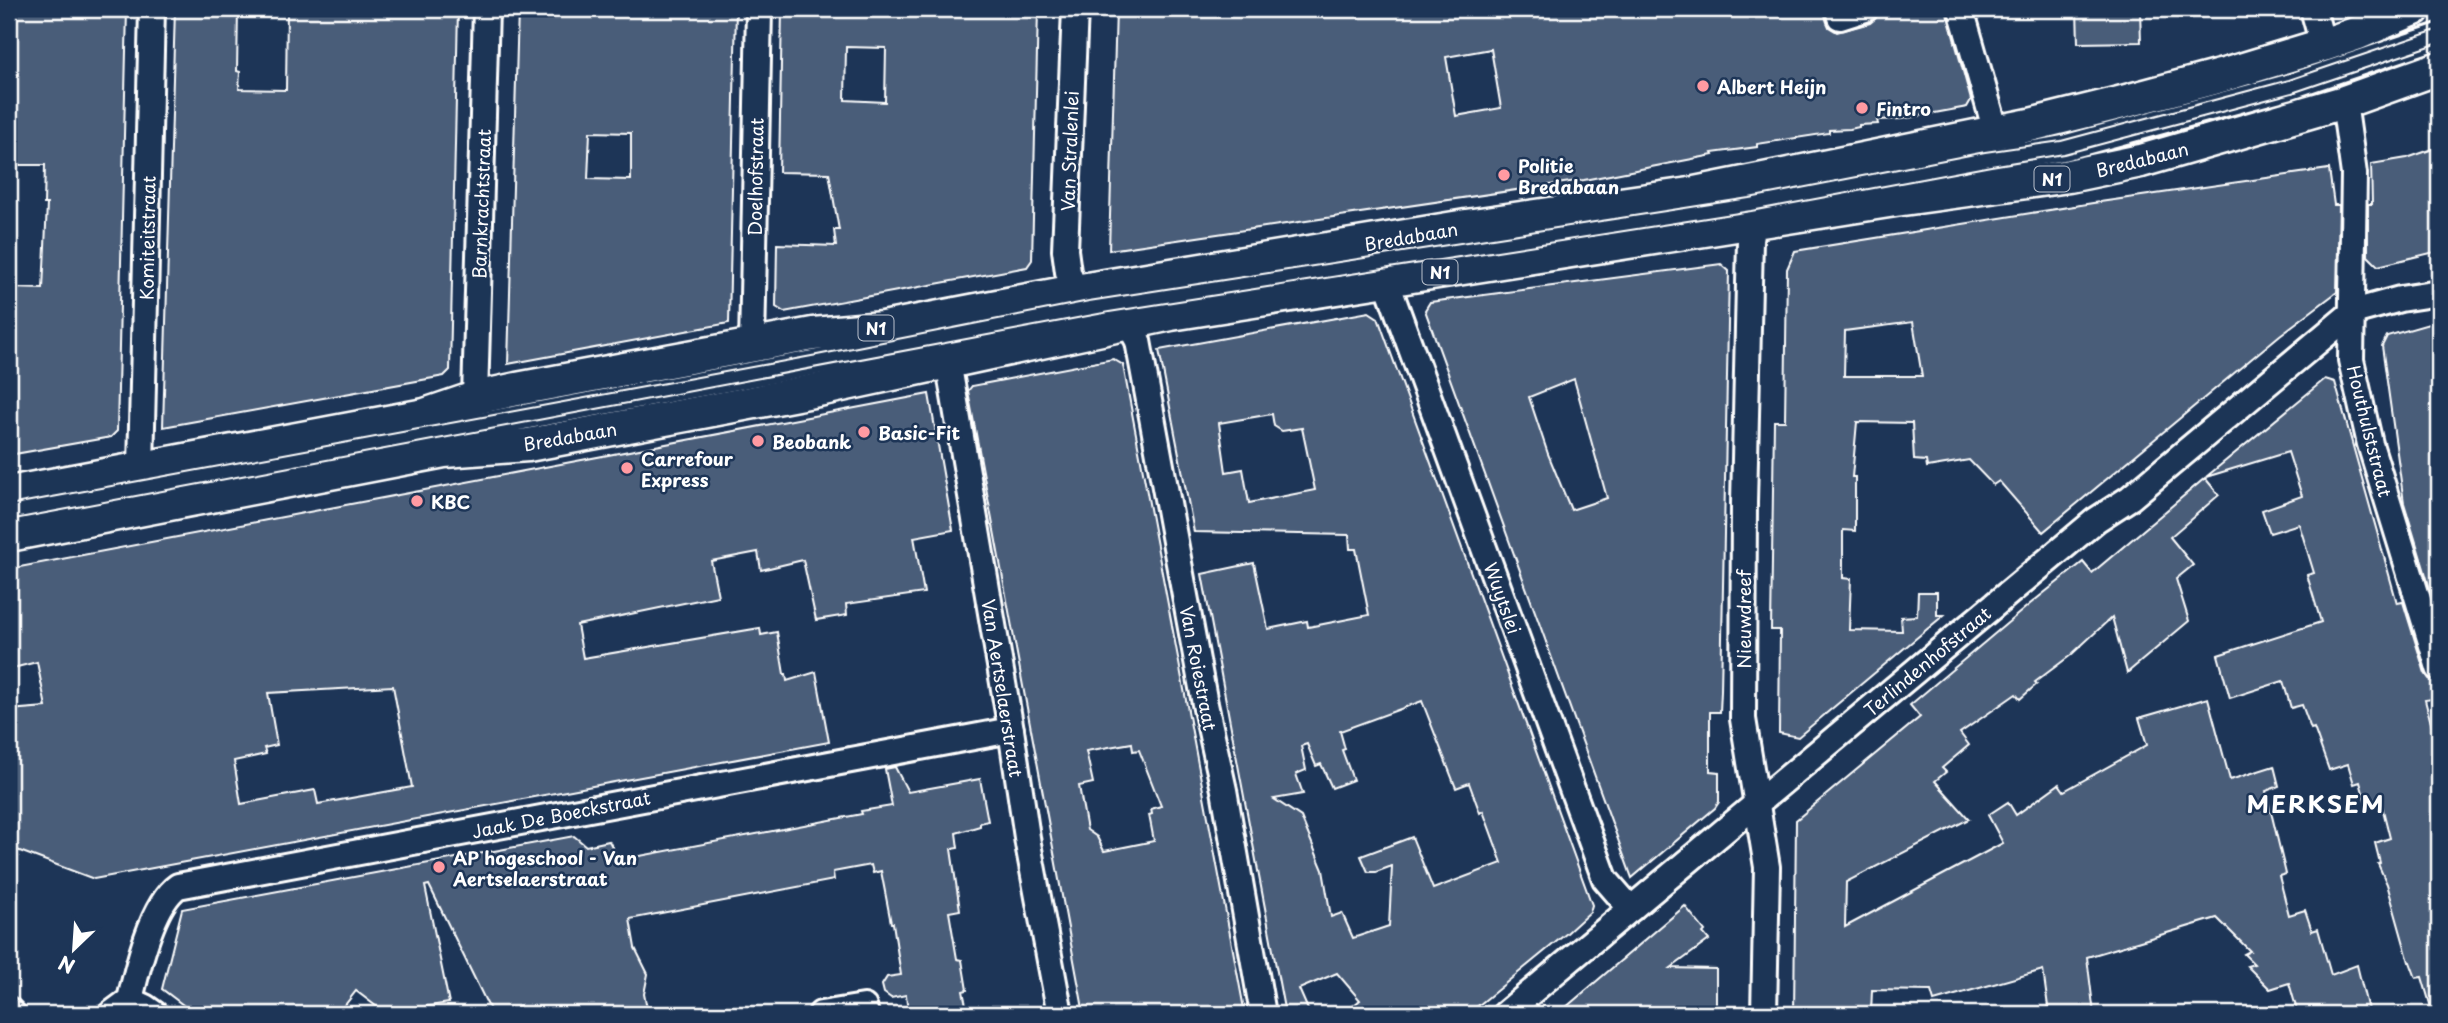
<svg xmlns="http://www.w3.org/2000/svg" width="2448" height="1023" viewBox="0 0 2448 1023" font-family="'Playpen Sans',sans-serif">
  <style>
    .building { fill: #4a5d79; stroke: #fff; stroke-width: 2; fill-rule: evenodd }
    .lines { fill: none; stroke-linecap: round; stroke-linejoin: round }
    .minor-casing { stroke: #fff; stroke-width: 30 }
    .major-casing { stroke: #fff; stroke-width: 37 }
    .minor { stroke: #1d3557; stroke-width: 24 }
    .major { stroke: #1d3557; stroke-width: 32 }
    .tram { stroke: #fff; stroke-width: 2 }
    .poi-dot { fill: #ff9aa2; stroke: #1d3557; stroke-width: 2.5 }
    .labels { text-anchor: middle; dominant-baseline: central; stroke-width: 5; stroke-linejoin: round; paint-order: stroke }
    .shield { fill: #1d3557; stroke: #bbc2cd; stroke-width: 2 }
    .shield-label { font-size: 16px; font-weight: bold; fill: #fff }
    .poi-label { font-size: 18px; font-weight: bold; fill: #fff; stroke: #1d3557; text-anchor: start }
    .street-label { font-size: 18px; fill: #fff; stroke: #1d3557 }
    .district-label { font-size: 24px; font-weight: bold; letter-spacing: 2px; fill: #fff; stroke: #1d3557 }
  </style>
  <rect width="100%" height="100%" fill="#1d3557"/>
  <filter id="ink" filterUnits="userSpaceOnUse"><feTurbulence type="fractalNoise" baseFrequency=".0143" numOctaves="2"/><feDisplacementMap in="SourceGraphic" scale="14" xChannelSelector="R" yChannelSelector="G"/><feConvolveMatrix kernelMatrix="1 2 1 2 8 2 1 2 1" color-interpolation-filters="sRGB"/></filter>
  <g filter="url(#ink)">
    <g class="building">
      <polygon points="9,9 127,9 117,431 111,437 9,455 9,288 43,289 47,204 44,204 45,165 9,165"/>
      <polygon points="175,9 238,9 237,71 240,72 239,89 286,90 287,9 458,9 450,370 444,376 163,427"/>
      <path d="M518,9H736L729,323L508,364ZM590,132L631,133V180L588,179Z"/>
      <path d="M782,9H1038L1032,260L1027,267L784,312L776,307L777,244L836,246L834,230H839L829,173L779,172ZM846,47L886,48L885,102L845,100Z"/>
      <path d="M1116,9H1824L1829,27L1837,32L1870,23L1876,18L1879,9H1946L1971,100L1967,107L1902,119L1877,120L1878,124L1859,125V127L1850,129L1829,130V133L1757,144V147L1712,153L1713,155L1584,180L1109,250ZM1491,49L1501,108L1456,116L1446,57Z"/>
      <polygon points="2077,9 2140,9 2141,42 2078,43"/>
      <polygon points="2439,147 2439,251 2378,266 2368,256 2368,204 2372,204 2371,164 2407,158"/>
      <path d="M2329,169L2334,205H2339L2337,292L2280,335L2043,532L1999,481L1993,485L1969,460L1927,467L1926,461L1914,460L1912,423L1857,422L1852,477H1855V531L1843,530V578L1851,579L1849,630L1902,631L1901,617L1917,616L1918,592H1937V615H1944L1798,737L1779,733L1780,630H1771L1774,421H1785L1787,269L1795,251L2093,203ZM1913,322L1922,376H1844L1845,331Z"/>
      <path d="M1721,264L1729,271L1721,691L1720,712H1710V771L1719,772V802L1715,808L1632,878L1425,310L1430,302ZM1574,379L1607,498L1571,510L1548,454L1529,397Z"/>
      <path d="M1369,312L1378,318L1592,905L1590,912L1567,933L1468,1014H1343L1360,1000L1337,973L1299,989L1310,1014H1285L1202,574L1254,563L1268,629L1307,621L1308,627L1369,615L1356,549H1350L1349,535L1194,532L1159,350ZM1272,414L1274,426L1282,431L1302,428L1315,490L1249,503L1243,469L1226,472L1219,423ZM1422,701L1456,788L1469,783L1480,813L1483,811L1502,863L1433,889L1412,837L1361,856L1368,872H1376L1392,866L1389,926L1353,938L1342,913L1331,917L1323,870L1301,817L1274,799L1303,794L1296,774L1306,770L1301,746L1307,744L1316,766L1321,764L1332,788L1353,780L1342,750L1345,749L1340,731Z"/>
      <polygon points="2439,321 2439,618 2404,503 2382,346 2387,336"/>
      <path d="M1113,359L1123,365L1245,1014H1084L968,391L972,386ZM1132,743L1133,751L1139,750L1161,806L1151,809L1152,814L1149,815L1154,841L1104,851L1097,837L1087,830L1079,786L1093,783L1086,751Z"/>
      <polygon points="2325,379 2335,382 2397,603 2403,602 2425,673 2429,679 2439,682 2439,698 2425,700 2439,754 2439,1014 2433,1014 2422,977 2416,978 2410,962 2409,962 2387,884 2378,864 2380,863 2375,843 2390,838 2380,798 2366,803 2360,782 2354,784 2348,764 2329,770 2314,728 2311,729 2302,705 2291,708 2283,681 2230,698 2218,655 2321,622 2307,575 2314,573 2299,524 2270,533 2262,510 2302,496 2288,452 2206,477"/>
      <path d="M929,394L953,530L914,537L924,593L846,604L847,615L816,620L803,560L761,570L758,552L711,561L718,596L577,625L583,658L760,628L761,635L777,632L784,674H786L787,681L816,672L829,742L94,879L9,847V710L46,707L37,662L9,669V569ZM393,686L412,787L318,804L315,790L241,804L234,761L266,754L264,748L277,745L268,693Z"/>
      <polygon points="2205,478 2219,495 2170,537 2193,565 2176,579 2189,621 2127,673 2112,617 2071,655 2035,682 2037,684 2020,699 2016,694 1960,733 1969,745 1942,768 1946,772 1935,781 1969,819 1846,882 1845,927 2003,843 1988,815 2008,802 2016,815 2059,784 2064,791 2147,745 2139,718 2208,698 2230,780 2274,766 2279,786 2266,791 2286,874 2279,876 2289,915 2305,910 2312,931 2318,929 2331,975 2357,965 2369,1014 2298,1014 2289,983 2270,989 2247,966 2254,964 2244,954 2250,951 2217,918 2087,957 2094,1014 2049,1014 2043,970 1934,1001 1931,991 1872,990 1871,1014 1794,1014 1796,820 1920,717 1910,705 2030,604 2083,562 2092,573"/>
      <polygon points="895,767 908,792 980,779 988,821 980,823 980,826 956,833 958,848 951,849 960,910 949,912 957,959 962,960 967,990 963,991 968,1014 937,1014 935,1006 908,1011 906,995 891,998 884,993 882,985 887,977 901,975 893,923 891,923 881,871 873,873 871,865 833,872 834,880 630,919 635,948 648,974 644,994 648,1014 492,1014 429,885 425,886 449,1003 385,1013 356,991 338,1014 195,1014 162,989 182,909 574,836 586,846 609,841 619,860 862,814 861,811 892,806 885,769"/>
      <polygon points="1685,906 1705,931 1703,933 1709,940 1671,968 1716,969 1716,1014 1558,1014"/>
    </g>
    <g class="lines">
      <defs>
        <g id="minor">
          <polyline points="1075,9 1065,250 1068,272 1075,291 1128,323 1138,341 1205,704 1224,790 1263,1014"/>
          <polyline points="1838,9 1840,17 1865,9"/>
          <polyline points="1961,9 1996,132 2014,136"/>
          <polyline points="2313,9 2323,45"/>
          <polyline points="2344,102 2354,174 2351,360 2370,444 2439,668"/>
          <polyline points="1750,206 1753,223 1750,240 1744,503 1743,719 1767,867 1764,1014"/>
          <polyline points="1386,280 1605,879 1631,909"/>
          <polyline points="752,345 759,9"/>
          <polyline points="948,361 1011,730 1028,844 1060,1014"/>
          <polyline points="475,398 486,9"/>
          <polyline points="141,467 152,9"/>
          <polyline points="9,513 818,362 1099,307 1750,204 2063,148 2291,86 2439,36"/>
          <polyline points="130,1000 145,1007 155,1014"/>
          <polyline points="9,1010 13,1014"/>
          <path d="M111,1014L130,1000C137,969 152,904 178,886L1011,730"/>
          <polyline points="821,1014 864,1007 866,1014"/>
          <polyline points="1505,1014 2096,520 2130,498 2353,312 2400,299 2439,293"/>
        </g>
        <g id="major">
          <polyline points="9,493 425,415 475,398 517,389 813,334 883,328 1075,291 1466,226 1690,194 2030,125 2119,103 2224,75 2323,45 2358,33 2414,9"/>
          <polyline points="9,535 444,451 528,445 823,389 1171,314 1895,200 2069,176 2141,161 2344,102 2439,68"/>
        </g>
      </defs>
      <use href="#minor" class="minor-casing"/>
      <use href="#major" class="major-casing"/>
      <use href="#minor" class="minor"/>
      <use href="#major" class="major"/>
      <g class="tram">
        <polyline points="9,505 817,355 1089,301 1749,198 1985,152 2061,141 2289,80 2439,29"/>
        <polyline points="9,520 1109,312 1751,211 1991,166 2064,154 2292,93 2439,43"/>
      </g>
    </g>
  </g>
  <g class="poi-dot">
    <circle cx="1703" cy="86" r="7"/>
    <circle cx="1862" cy="108" r="7"/>
    <circle cx="1504" cy="175" r="7"/>
    <circle cx="864" cy="432" r="7"/>
    <circle cx="758" cy="441" r="7"/>
    <circle cx="627" cy="468" r="7"/>
    <circle cx="417" cy="501" r="7"/>
    <circle cx="439" cy="867" r="7"/>
  </g>
  <g class="labels">
    <g class="shield">
      <rect x="2034.5" y="166.5" width="35" height="25" rx="5"/>
      <rect x="1422.5" y="259.5" width="35" height="25" rx="5"/>
      <rect x="858.5" y="315.5" width="35" height="25" rx="5"/>
    </g>
    <g class="shield-label">
      <text x="2052" y="179">N1</text>
      <text x="1440" y="272">N1</text>
      <text x="876" y="328">N1</text>
    </g>
    <g class="poi-label">
      <text x="1717" y="86">Albert Heijn</text>
      <text x="1876" y="108">Fintro</text>
      <text x="1518" y="165">Politie<tspan x="1518" dy="21">Bredabaan</tspan></text>
      <text x="878" y="432">Basic-Fit</text>
      <text x="772" y="441">Beobank</text>
      <text x="641" y="458">Carrefour<tspan x="641" dy="21">Express</tspan></text>
      <text x="431" y="501">KBC</text>
      <text x="453" y="857">AP hogeschool - Van<tspan x="453" dy="21">Aertselaerstraat</tspan></text>
    </g>
    <g class="street-label">
      <text transform="translate(1069 151) rotate(-88)">Van Stralenlei</text>
      <text transform="translate(2142 159) rotate(-14)">Bredabaan</text>
      <text transform="translate(755 177) rotate(-89)">Doelhofstraat</text>
      <text transform="translate(481 204) rotate(-88)">Barnkrachtstraat</text>
      <text transform="translate(1411 236) rotate(-10)">Bredabaan</text>
      <text transform="translate(147 238) rotate(-89)">Komiteitstraat</text>
      <text transform="translate(2370 431) rotate(76)">Houthulststraat</text>
      <text transform="translate(570 436) rotate(-10)">Bredabaan</text>
      <text transform="translate(1503 598) rotate(70)">Wuytslei</text>
      <text transform="translate(1743 619) rotate(-90)">Nieuwdreef</text>
      <text transform="translate(1927 661) rotate(-40)">Terlindenhofstraat</text>
      <text transform="translate(1199 668) rotate(79)">Van Roiestraat</text>
      <text transform="translate(1003 688) rotate(81)">Van Aertselaerstraat</text>
      <text transform="translate(561 814) rotate(-11)">Jaak De Boeckstraat</text>
    </g>
    <g class="district-label">
      <text x="2316" y="803">MERKSEM</text>
    </g>
  </g>
  <rect width="2448" height="1023" fill="none" stroke="#1d3557" stroke-width="35"/>
  <rect x="18" y="18" width="2413" height="988" fill="none" stroke="#fff" stroke-width="2.5" filter="url(#ink)"/>
  <g transform="translate(74 949) rotate(205)" stroke="#1d3557" stroke-width="5" paint-order="stroke">
  <path d="M0-5L12 26L0 18L-12 26Z" fill="#ffffff"/>
  <text y="-10" font-size="19" font-weight="bold" text-anchor="middle" fill="#ffffff">N</text>
  </g>
</svg>
